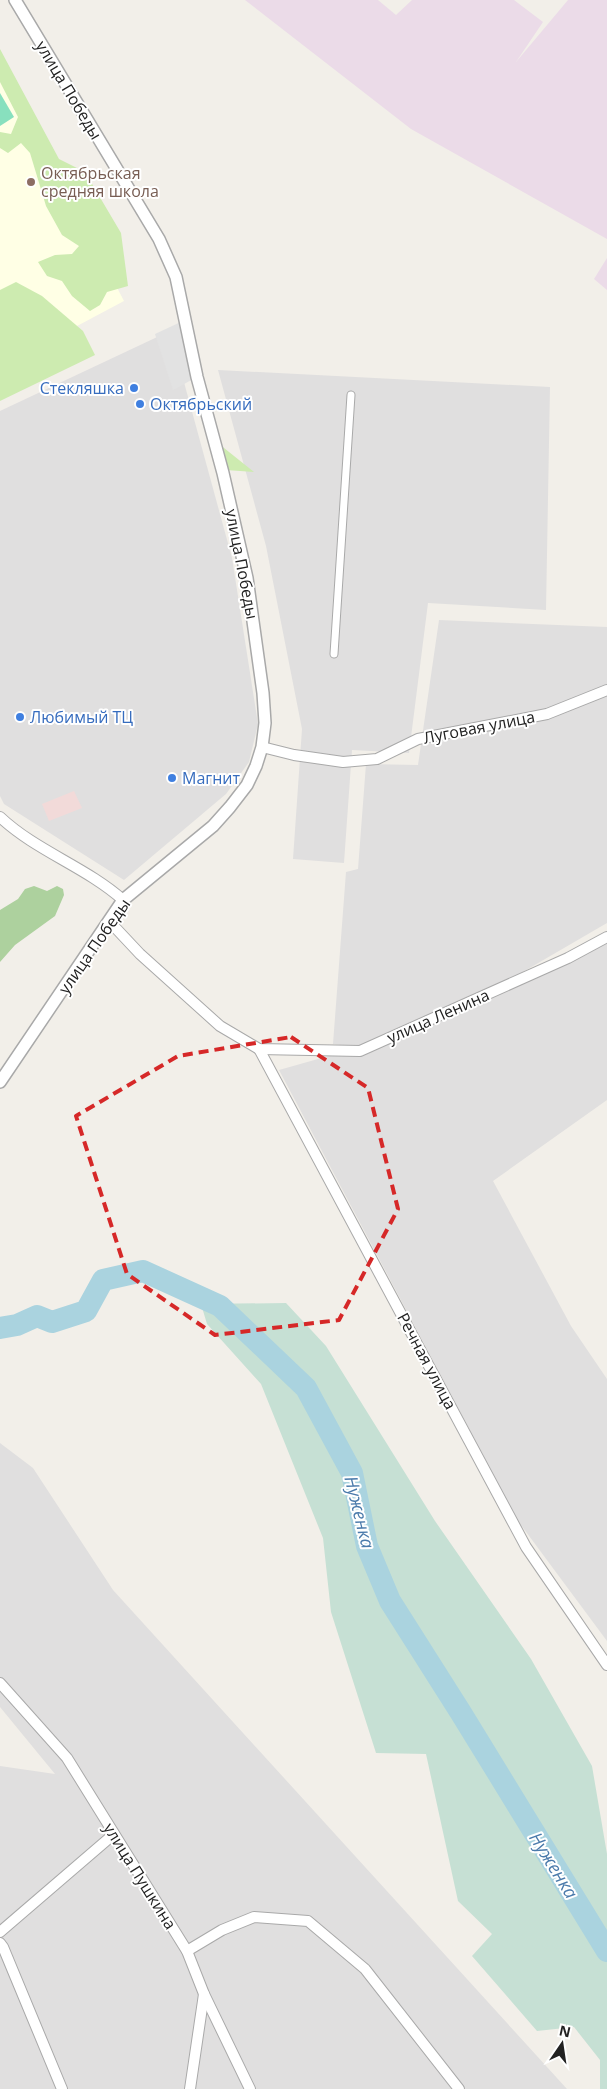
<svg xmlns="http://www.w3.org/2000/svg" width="607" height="2089" viewBox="0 0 607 2089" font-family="'Open Sans',sans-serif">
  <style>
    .residential { fill: #e0dfdf }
    .commercial { fill: #f2dad9 }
    .industrial { fill: #ebdbe8 }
    .education { fill: #ffffe5 }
    .grass { fill: #cdebb0 }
    .forest { fill: #add19e }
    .wetland { fill: #c6e0d4 }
    .pitch { fill: #88e0be }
    .parking { fill: #e2e2e2 }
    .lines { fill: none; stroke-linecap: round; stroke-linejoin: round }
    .river { stroke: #aad3df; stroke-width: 22 }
    .pedestrian-casing { stroke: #a9a9a9; stroke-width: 9 }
    .minor-casing { stroke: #a9a9a9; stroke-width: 12 }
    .tertiary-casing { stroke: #a9a9a9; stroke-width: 14 }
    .pedestrian { stroke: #fff; stroke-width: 7 }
    .minor { stroke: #fff; stroke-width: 10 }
    .tertiary { stroke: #fff; stroke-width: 11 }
    .marked { fill: none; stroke: #d62828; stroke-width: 4; stroke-dasharray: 10 6; stroke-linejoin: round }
    .education-dot { fill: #8d6e63; stroke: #fff; stroke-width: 2 }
    .shop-dot { fill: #3f7fe0; stroke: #fff; stroke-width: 2 }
    .labels { text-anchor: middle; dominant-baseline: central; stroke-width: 4; stroke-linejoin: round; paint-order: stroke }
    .street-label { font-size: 16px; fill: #222; stroke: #fff }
    .education-label { font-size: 16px; fill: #785e54; stroke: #fff; text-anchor: start }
    .shop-label { font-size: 16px; fill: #366cbe; stroke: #fff; text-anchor: start }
    .water-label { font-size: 18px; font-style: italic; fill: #4a7aab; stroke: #fff }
  </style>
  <rect width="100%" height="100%" fill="#f2efe9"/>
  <g class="residential">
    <polygon points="170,331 232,558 258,724 249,762 226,794 124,880 4,804 0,796 0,411"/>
    <polygon points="218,370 550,387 546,610 428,603 409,753 352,750 344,863 293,859 302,729 266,546"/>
    <polygon points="439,620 607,627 607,923 521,973 357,1047 333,1044 346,872 358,869 366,764 418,765"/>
    <polygon points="607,937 607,1100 493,1181 571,1326 607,1379 607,1641 518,1521 279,1070 410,1033"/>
    <polygon points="0,1443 33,1468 113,1590 567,2089 0,2089 0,1766 55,1774 0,1707"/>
  </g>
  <polygon class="commercial" points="74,791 82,808 49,821 42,804"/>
  <g class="industrial">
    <polygon points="245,0 378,0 396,15 412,0 514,0 543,22 516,62 568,0 607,0 607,239 411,129"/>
    <polygon points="607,258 607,290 594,279"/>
  </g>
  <polygon class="education" points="0,62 124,301 0,367"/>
  <g class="grass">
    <polygon points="0,49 59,159 85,172 121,233 128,286 107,292 100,305 90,311 72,296 62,281 47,276 38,262 55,255 72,254 79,246 62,235 46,206 30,153 21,143 8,153 0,148 0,132 11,134 18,117 0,82"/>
    <polygon points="16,282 42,296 83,331 95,355 0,401 0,290"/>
    <polygon points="219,444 254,472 226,470"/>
  </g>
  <polygon class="forest" points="34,886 47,891 57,886 63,889 64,895 55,916 15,945 0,962 0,910 18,899 25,889"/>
  <polygon class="wetland" points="286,1303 326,1346 435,1521 531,1659 592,1766 607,1854 607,2089 600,2089 600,2060 574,2027 537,2031 472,1956 492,1934 458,1901 426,1754 376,1753 331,1612 323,1538 261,1384 207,1324 201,1304"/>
  <polygon class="pitch" points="0,93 14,117 0,126"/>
  <polygon class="parking" points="185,320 197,377 173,390 155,334"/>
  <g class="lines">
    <polyline class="river" points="0,1328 17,1325 37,1316 52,1322 86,1311 103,1280 143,1271 220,1306 306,1388 352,1473 367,1546 390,1601 461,1713 607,1951"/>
    <defs>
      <polyline id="pedestrian" points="334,654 351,395"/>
      <g id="minor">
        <polyline points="262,747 294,755 343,762 377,759 418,739 547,714 607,690"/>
        <path d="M0,817C36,851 86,867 123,900"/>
        <polyline points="109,921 140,954 220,1026 259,1049 360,1051 568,958 607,937"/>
        <polyline points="259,1049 526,1547 607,1665"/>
        <polyline points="0,1683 67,1758 187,1951 204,1994 250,2089"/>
        <polyline points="0,1932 114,1834"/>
        <polyline points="0,1943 3,1947 62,2089"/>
        <polyline points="187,1951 222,1930 254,1917 308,1921 365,1969 459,2089"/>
        <polyline points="190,2089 204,1994"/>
      </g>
      <polyline id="tertiary" points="0,1082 123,900 213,826 230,807 247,785 256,766 262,747 265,723 263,693 247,578 223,473 197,377 176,277 159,239 15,0"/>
    </defs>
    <use href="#pedestrian" class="pedestrian-casing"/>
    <use href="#minor" class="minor-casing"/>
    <use href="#tertiary" class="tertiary-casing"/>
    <use href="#pedestrian" class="pedestrian"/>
    <use href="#minor" class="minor"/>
    <use href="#tertiary" class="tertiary"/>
  </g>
  <path class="marked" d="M291,1037L368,1088L398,1209L339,1320L215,1335L127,1274L76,1116L178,1056Z"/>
  <circle class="education-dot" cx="31" cy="182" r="5"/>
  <g class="shop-dot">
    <circle cx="134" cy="388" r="5"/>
    <circle cx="140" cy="404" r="5"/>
    <circle cx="20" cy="717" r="5"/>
    <circle cx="172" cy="778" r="5"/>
  </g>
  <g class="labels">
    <g class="street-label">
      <text transform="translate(69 90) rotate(59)">улица Победы</text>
      <text transform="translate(242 564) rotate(79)">улица Победы</text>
      <text transform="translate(479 727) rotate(-11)">Луговая улица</text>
      <text transform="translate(94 946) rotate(-55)">улица Победы</text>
      <text transform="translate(438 1016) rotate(-24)">улица Ленина</text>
      <text transform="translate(427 1361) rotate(62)">Речная улица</text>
      <text transform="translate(140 1876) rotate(58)">улица Пушкина</text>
    </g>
    <g class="education-label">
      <text x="41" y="173">Октябрьская<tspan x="41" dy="18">средняя школа</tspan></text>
    </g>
    <g class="shop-label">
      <text x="124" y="388" text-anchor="end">Стекляшка</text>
      <text x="150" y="404">Октябрьский</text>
      <text x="30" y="717">Любимый ТЦ</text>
      <text x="182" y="778">Магнит</text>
    </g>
    <g class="water-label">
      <text transform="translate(360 1512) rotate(76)">Нуженка</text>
      <text transform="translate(554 1865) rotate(58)">Нуженка</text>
    </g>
  </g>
  <g transform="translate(562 2044) rotate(13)" stroke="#ffffff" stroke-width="4" paint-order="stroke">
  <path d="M0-4L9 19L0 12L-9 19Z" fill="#222222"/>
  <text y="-8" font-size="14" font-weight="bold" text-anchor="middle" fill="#222222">N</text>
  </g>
</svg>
